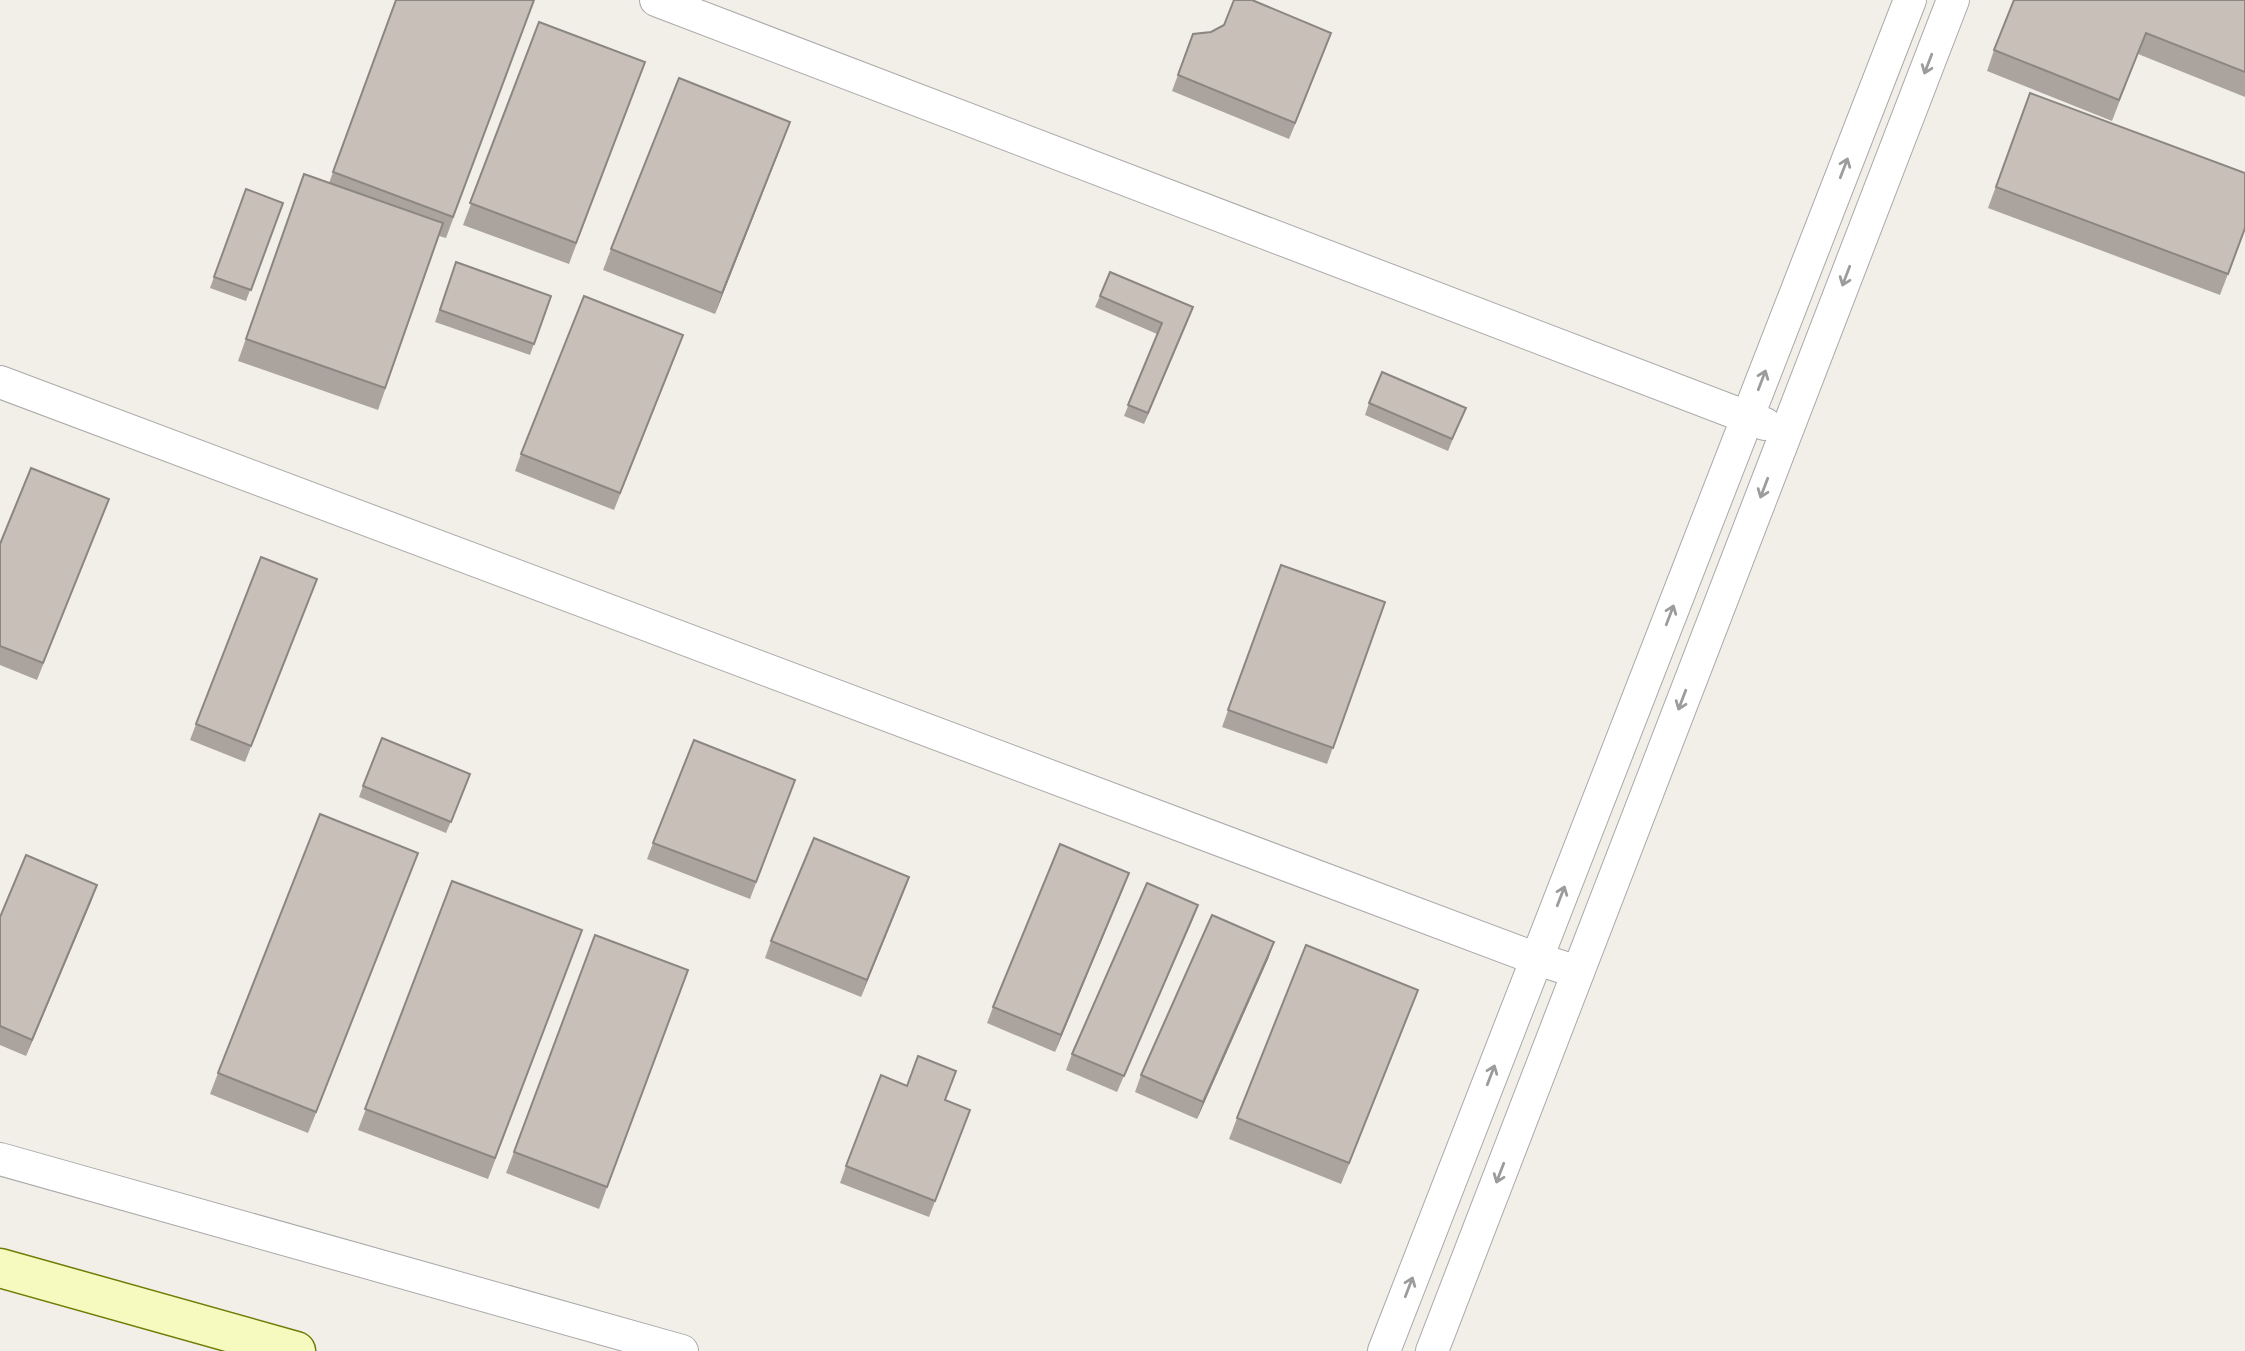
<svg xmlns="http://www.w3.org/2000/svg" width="2245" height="1351" viewBox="0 0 2245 1351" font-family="'DejaVu Sans',sans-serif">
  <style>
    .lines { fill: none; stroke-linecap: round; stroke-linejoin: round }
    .street-casing { stroke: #a9a9a9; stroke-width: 34 }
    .secondary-casing { stroke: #707d05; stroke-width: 41 }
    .street { stroke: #fff; stroke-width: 32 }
    .secondary { stroke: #f7fabf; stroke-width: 38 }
    .wall { fill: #aba49e }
    .shaded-wall { fill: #8b8681 }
    .building { fill: #c7bfb8; stroke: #8b8681; stroke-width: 2 }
    .oneway { stroke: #9c9c9c }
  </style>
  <rect width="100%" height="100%" fill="#f2efe9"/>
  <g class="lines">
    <defs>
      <g id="street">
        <polyline points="656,0 1765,424"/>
        <polyline points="0,382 1537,959 1578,972"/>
        <polyline points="0,1159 682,1351"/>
        <polyline points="1384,1351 1910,0"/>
        <polyline points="1432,1351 1953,0"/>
      </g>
      <polyline id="secondary" points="0,1268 296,1351"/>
    </defs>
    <use href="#street" class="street-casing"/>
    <use href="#secondary" class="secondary-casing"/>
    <use href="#street" class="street"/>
    <use href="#secondary" class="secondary"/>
  </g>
  <g class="wall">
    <polygon points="396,0 534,0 446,238 439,236 378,410 238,361 304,174 329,183"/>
    <polygon points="2245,0 2245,97 2138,54 2112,121 1987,71 1994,50"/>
    <polygon points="539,22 645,62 569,264 463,225"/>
    <polygon points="1193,34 1325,49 1289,139 1172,91"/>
    <polygon points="2030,93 2245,229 2220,295 1988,208"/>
    <polygon points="782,144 715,314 603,270 611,249"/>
    <polygon points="246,189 283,203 246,301 210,288"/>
    <polygon points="456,262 551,296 530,355 435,322"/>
    <polygon points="1100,296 1193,307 1144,424 1124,416 1157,334 1095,307"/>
    <polygon points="677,352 614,510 515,471 521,454"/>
    <polygon points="1369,403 1461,419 1448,451 1365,415"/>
    <polygon points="109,499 37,680 0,665 0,544"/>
    <polygon points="1281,565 1385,602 1327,764 1222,727"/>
    <polygon points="317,579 245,762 190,740 196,724"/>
    <polygon points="795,780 750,899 647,859 653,843"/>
    <polygon points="363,786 466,786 446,833 359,797"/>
    <polygon points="418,853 308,1133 210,1094 218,1073"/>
    <polygon points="909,877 861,997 765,958 771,941"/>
    <polygon points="452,881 582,930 488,1179 358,1130"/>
    <polygon points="97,885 26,1056 0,1045 0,917"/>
    <polygon points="1123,889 1055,1052 987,1023 993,1007"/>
    <polygon points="1198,905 1192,921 1117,1092 1066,1070 1072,1054"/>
    <polygon points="595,935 688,970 599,1209 506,1173"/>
    <polygon points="1274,942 1268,959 1197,1119 1135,1092 1141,1075"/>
    <polygon points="1410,1011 1341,1184 1229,1139 1237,1118"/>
    <polygon points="945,1100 970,1110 929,1217 840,1183 846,1166"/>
  </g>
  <g class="shaded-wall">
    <polygon points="1331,33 1325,49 1289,139 1295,123"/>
    <polygon points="790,122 782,144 715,314 722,293"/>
    <polygon points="1193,307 1189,318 1144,424 1148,413"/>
    <polygon points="418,853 410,874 308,1133 316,1112"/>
    <polygon points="1129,873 1123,889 1055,1052 1061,1035"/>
    <polygon points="909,877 903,894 861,997 867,980"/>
    <polygon points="97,885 91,902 26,1056 32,1040"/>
    <polygon points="1198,905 1192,921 1117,1092 1124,1076"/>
    <polygon points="1274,942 1268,959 1197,1119 1203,1102"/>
    <polygon points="1418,990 1410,1011 1341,1184 1349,1163"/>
  </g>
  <g class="building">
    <polygon points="396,0 534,0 453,217 333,172"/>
    <polygon points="1234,0 1252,0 1331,33 1295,123 1178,75 1193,34 1211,32 1224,25"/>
    <polygon points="2014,0 2245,0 2245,72 2146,33 2119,100 1994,50"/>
    <polygon points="539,22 645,62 576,243 470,203"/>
    <polygon points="679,78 790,122 722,293 611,249"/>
    <polygon points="2030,93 2245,173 2245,228 2228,274 1996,187"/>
    <polygon points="304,174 443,223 385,388 246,339"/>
    <polygon points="246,189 283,203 251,290 214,277"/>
    <polygon points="456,262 551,296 534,344 440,310"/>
    <polygon points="1110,272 1193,307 1148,413 1128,405 1162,323 1100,296"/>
    <polygon points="584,296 683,335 620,493 521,454"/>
    <polygon points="1382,372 1466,408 1452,439 1369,403"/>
    <polygon points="31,468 109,499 43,663 0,646 0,544"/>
    <polygon points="261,557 317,579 251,746 196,724"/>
    <polygon points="1281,565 1385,602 1333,748 1228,710"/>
    <polygon points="382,738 470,774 451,822 363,786"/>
    <polygon points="694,740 795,780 756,882 653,843"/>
    <polygon points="320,814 418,853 316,1112 218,1073"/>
    <polygon points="814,838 909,877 867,980 771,941"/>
    <polygon points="1060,844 1129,873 1061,1035 993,1007"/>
    <polygon points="26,855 97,885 32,1040 0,1026 0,917"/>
    <polygon points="452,881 582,930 495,1158 365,1109"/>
    <polygon points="1147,883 1198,905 1124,1076 1072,1054"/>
    <polygon points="1212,915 1274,942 1203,1102 1141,1075"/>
    <polygon points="595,935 688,970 607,1187 514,1152"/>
    <polygon points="1306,945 1418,990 1349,1163 1237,1118"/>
    <polygon points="918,1056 956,1071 945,1100 970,1110 935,1201 846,1166 881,1075 907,1086"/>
  </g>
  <defs><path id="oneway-shaft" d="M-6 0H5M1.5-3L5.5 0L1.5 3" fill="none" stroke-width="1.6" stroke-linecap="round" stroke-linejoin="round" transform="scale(1.75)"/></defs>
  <g class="oneway">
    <use href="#oneway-shaft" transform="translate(1928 64) rotate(111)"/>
    <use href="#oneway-shaft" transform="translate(1844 168) rotate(-69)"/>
    <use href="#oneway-shaft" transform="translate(1846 276) rotate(111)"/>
    <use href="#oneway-shaft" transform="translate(1762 380) rotate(-69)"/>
    <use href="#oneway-shaft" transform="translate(1764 488) rotate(111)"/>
    <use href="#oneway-shaft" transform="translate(1670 615) rotate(-69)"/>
    <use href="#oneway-shaft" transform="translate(1682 700) rotate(111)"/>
    <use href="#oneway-shaft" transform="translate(1561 896) rotate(-69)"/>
    <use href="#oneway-shaft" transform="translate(1491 1075) rotate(-69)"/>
    <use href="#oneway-shaft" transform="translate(1500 1173) rotate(111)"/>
    <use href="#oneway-shaft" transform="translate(1409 1287) rotate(-69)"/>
  </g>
</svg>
